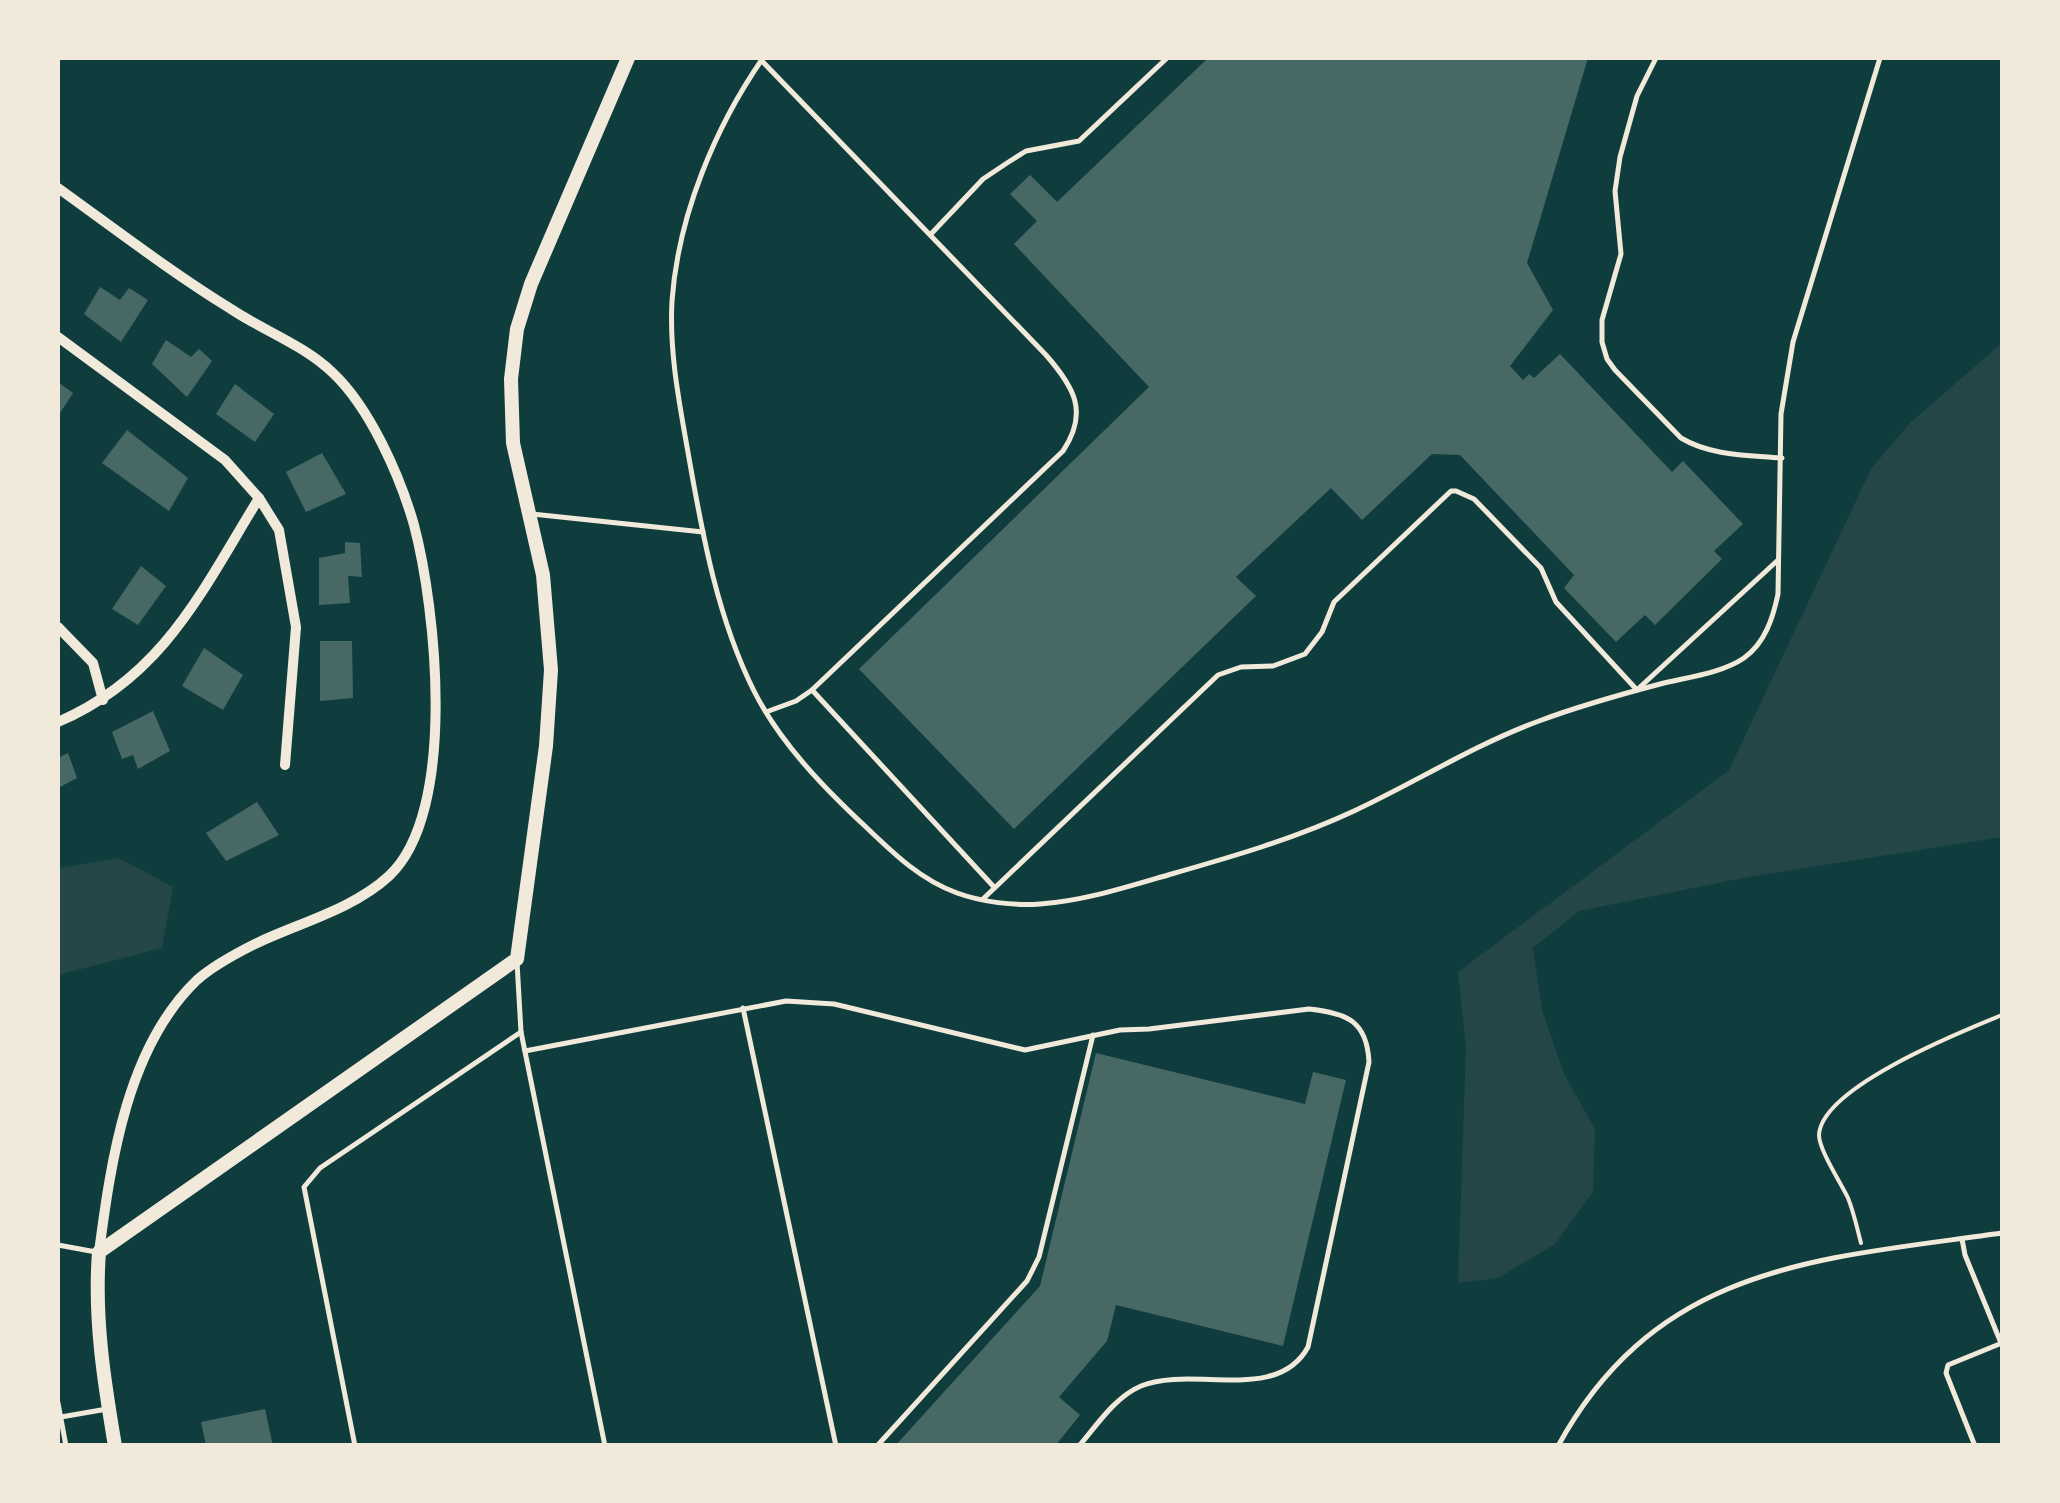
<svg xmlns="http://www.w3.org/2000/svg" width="2060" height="1503" viewBox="0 0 2060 1503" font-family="Commissioner,sans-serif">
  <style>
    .green { fill: #244646 }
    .building { fill: #486865 }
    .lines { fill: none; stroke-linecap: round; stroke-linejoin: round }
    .path { stroke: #f1e9da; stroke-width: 4 }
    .service { stroke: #f1e9da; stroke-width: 5 }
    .minor { stroke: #f1e9da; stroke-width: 10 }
    .tertiary { stroke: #f1e9da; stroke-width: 14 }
  </style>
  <rect width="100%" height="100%" fill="#0f3d3e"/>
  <g class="green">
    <polygon points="2002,343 2002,837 1748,877 1579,911 1533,948 1542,1010 1564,1074 1595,1129 1593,1192 1555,1244 1498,1278 1458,1283 1466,1047 1458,972 1729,770 1871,469 1911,422"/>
    <polygon points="119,858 173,887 162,948 58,975 58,868"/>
  </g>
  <g class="building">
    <polygon points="1208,58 1588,58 1527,263 1553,310 1510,366 1523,380 1529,374 1534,378 1560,354 1672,472 1683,461 1743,524 1714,551 1722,559 1655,625 1645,615 1616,642 1564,588 1574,575 1460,455 1432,454 1362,520 1331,488 1236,577 1256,596 1014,829 859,669 1149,387 1014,244 1037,221 1010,194 1030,175 1057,202"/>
    <polygon points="100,287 120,300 129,288 148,300 121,342 84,314"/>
    <polygon points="166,340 191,357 199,349 212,361 187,397 152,364"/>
    <polygon points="58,382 73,393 58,416"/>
    <polygon points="235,384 274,414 255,442 216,414"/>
    <polygon points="127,430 188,478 169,511 102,463"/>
    <polygon points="322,453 346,494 306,512 286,472"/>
    <polygon points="345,542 360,543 362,577 348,576 350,603 319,605 319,558 345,553"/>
    <polygon points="141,566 166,586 138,625 112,609"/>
    <polygon points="320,641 352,641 353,698 320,701"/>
    <polygon points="204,648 243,675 223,710 182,686"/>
    <polygon points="153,711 170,751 138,769 133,755 122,759 112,732"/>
    <polygon points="68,753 77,778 58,788 58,758"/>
    <polygon points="257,802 279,835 226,861 206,833"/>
    <polygon points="1096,1053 1305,1104 1313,1072 1346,1080 1283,1346 1116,1305 1107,1341 1059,1397 1080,1415 1055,1446 895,1446 1040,1286"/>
    <polygon points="265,1409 273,1446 206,1446 201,1422"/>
  </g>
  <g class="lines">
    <path class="path" d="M1861,1243C1857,1228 1854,1213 1848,1198C1841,1183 1819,1150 1819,1135C1821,1087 1963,1031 2002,1015"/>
    <g class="service">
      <path d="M763,58C715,127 678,216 672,301C669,354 680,406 689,458C703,538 718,619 754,691C780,743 825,789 867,828C894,854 921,880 957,893C982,902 1014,906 1040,904C1083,901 1127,887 1168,875C1231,857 1294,839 1354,811C1416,782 1474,745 1539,721C1579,706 1622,694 1664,683C1689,677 1722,673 1744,658C1765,643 1773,618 1778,594L1781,414L1793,342L1880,58"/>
      <path d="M1656,58L1637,96L1620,157L1615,191L1621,254L1602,320V342L1607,359L1615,370L1681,438C1711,456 1748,455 1782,458"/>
      <path d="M761,60L1046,355C1074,387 1089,412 1063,451L812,690L796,701L766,712"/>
      <polyline points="931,234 983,179 1007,163 1026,151 1079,141 1167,58"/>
      <polyline points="532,514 703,532"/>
      <polyline points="1639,688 1778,560"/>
      <polyline points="812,690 994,887"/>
      <polyline points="983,899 1218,675 1241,667 1273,666 1305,654 1322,632 1334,602 1451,491 1456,491 1474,499 1541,568 1556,602 1637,690"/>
      <polyline points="517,962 521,1032 605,1446"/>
      <polyline points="743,1008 836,1446"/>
      <path d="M525,1051L786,1001L834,1004L1025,1050L1120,1030L1149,1029L1309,1009C1347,1013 1367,1021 1369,1062L1308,1347C1277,1404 1192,1365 1141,1386C1115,1397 1097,1425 1079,1446"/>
      <polyline points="1962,1239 1965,1255 2001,1343"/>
      <polyline points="58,1245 96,1252"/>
      <polyline points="58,1403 66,1446"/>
      <polyline points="61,1417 107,1409"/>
      <polyline points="355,1446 304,1187 320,1168 521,1032"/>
      <polyline points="877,1446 1027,1281 1039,1257 1093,1035"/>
      <path d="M1558,1446C1658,1263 1820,1259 2002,1233"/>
      <polyline points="1975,1446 1946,1373 1948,1365 2002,1343"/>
    </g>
    <g class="minor">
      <path d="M58,188C115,229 171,272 231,309C264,331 304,345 333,373C370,408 400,476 414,525C436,608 458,812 389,876C352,910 298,923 255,944C235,954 214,965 197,980C127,1047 111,1161 99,1252"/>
      <polyline points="58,337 225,460 259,498 279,530 296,627 285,765"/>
      <polyline points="58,627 93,663 103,700"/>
      <path d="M58,722C163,677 202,591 259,498"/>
    </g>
    <path class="tertiary" d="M115,1446C104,1381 94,1318 99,1252L517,959L546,746L551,670L543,575L513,443L511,379L517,329L531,284L628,58"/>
  </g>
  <rect width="2060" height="1503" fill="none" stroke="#f1e9da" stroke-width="120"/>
</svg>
